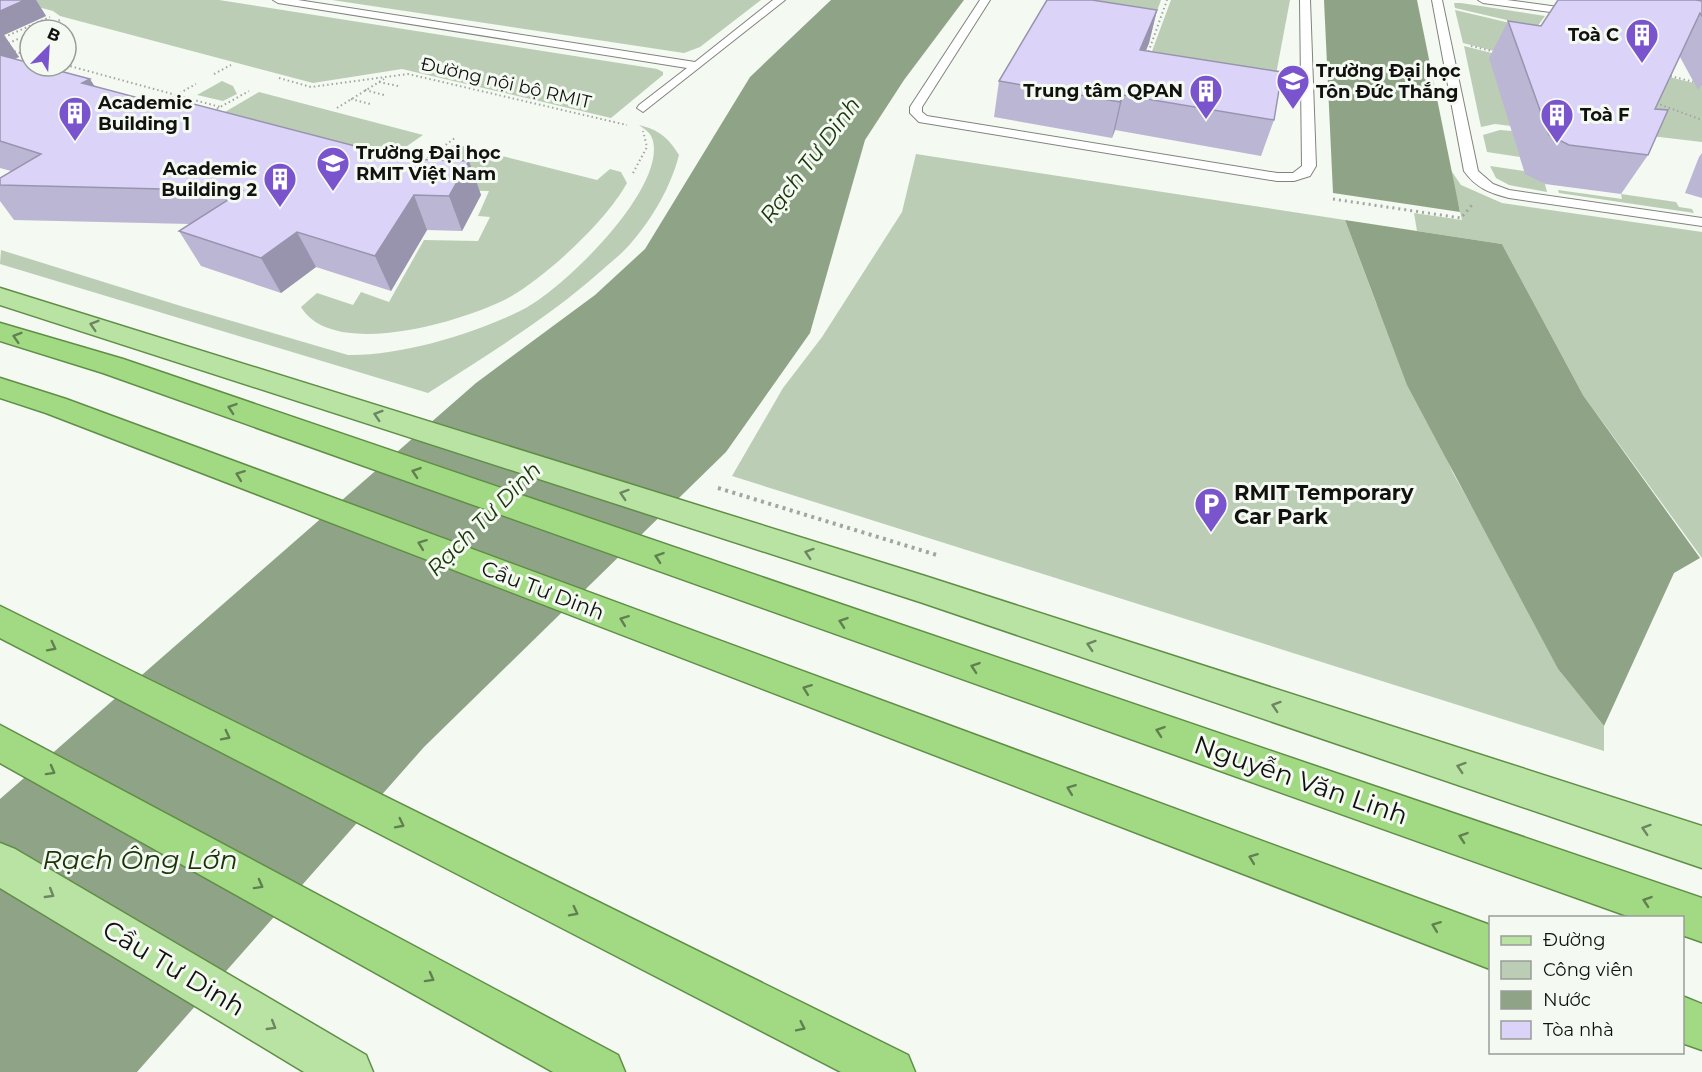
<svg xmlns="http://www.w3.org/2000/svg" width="1702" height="1072" viewBox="0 0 1702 1072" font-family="Montserrat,sans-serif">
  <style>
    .green { fill: #bccdb5 }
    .water { fill: #8fa486 }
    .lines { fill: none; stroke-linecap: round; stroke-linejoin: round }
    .service-casing { stroke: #80847e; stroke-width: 2 }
    .primary-casing { stroke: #608e47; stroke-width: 3 }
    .trunk-casing { stroke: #608e47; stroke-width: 3 }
    .path-far2 { stroke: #a2a5a0; stroke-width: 2; stroke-dasharray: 1.5 3; stroke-linecap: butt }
    .path-far1 { stroke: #a2a5a0; stroke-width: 3; stroke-dasharray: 2 4; stroke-linecap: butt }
    .path { stroke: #a2a5a0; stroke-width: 4; stroke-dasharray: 3 4.5; stroke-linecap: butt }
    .service { fill: #fff; fill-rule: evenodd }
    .primary { fill: #b9e3a3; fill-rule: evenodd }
    .trunk { fill: #a2da84; fill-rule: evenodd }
    .wall { fill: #bcb6d5 }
    .shaded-wall { fill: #9994ae }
    .building { fill: #dbd4f8; stroke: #9994ae; stroke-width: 1.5 }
    .oneway { stroke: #6d8561 }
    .oneway2 { stroke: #618050 }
    .labels { text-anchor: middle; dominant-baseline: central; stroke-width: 6; stroke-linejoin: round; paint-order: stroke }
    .far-poi-label { font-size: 18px; font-weight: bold; fill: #111210; stroke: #f4f9f2; text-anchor: start }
    .far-street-label { font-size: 18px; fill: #111210; stroke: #f4f9f2 }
    .poi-label { font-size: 21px; font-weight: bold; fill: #111210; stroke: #f4f9f2; text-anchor: start }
    .street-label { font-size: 21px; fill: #111210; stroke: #f4f9f2 }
    .water-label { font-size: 22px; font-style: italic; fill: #183406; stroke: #f4f9f2 }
    .near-street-label { font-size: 26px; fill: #111210; stroke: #f4f9f2 }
    .near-water-label { font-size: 27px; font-style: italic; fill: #183406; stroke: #f4f9f2 }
  </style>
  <rect width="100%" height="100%" fill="#f4f9f2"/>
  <g class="green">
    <polygon points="12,0 219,0 657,69 663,72 663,75 611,118 402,69 313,83 60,16 53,11"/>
    <polygon points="332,0 761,0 700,47 684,53"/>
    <polygon points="1085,0 1161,0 1157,11"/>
    <polygon points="1171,0 1290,0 1273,90 1145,70"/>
    <polygon points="1454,3 1461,3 1545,16 1537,27 1455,8"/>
    <polygon points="1455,10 1536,29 1533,61 1463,43"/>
    <polygon points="1464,46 1571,73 1669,77 1702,85 1702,142 1625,133 1506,108 1511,126 1495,124 1481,127"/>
    <polygon points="222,81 233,86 237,94 223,101 197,95"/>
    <polygon points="259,92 423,135 378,166 201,126"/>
    <path d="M639,125C659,130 668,137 679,155C671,186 653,218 631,243C623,253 611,262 601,271C548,318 487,355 428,393L0,264L1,250L184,307L348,355C400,356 474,334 520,311C561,292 665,190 653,141C651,132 644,129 639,125Z"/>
    <polygon points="1500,130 1512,131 1520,157 1487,152 1483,135"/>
    <path d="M455,144L597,180L610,169L621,172L627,183C607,220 547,276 510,297C466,321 333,361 301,307L317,293L353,305L361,292L389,302L424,240L478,241L490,217L478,216L489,191L423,190L400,184Z"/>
    <polygon points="916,154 1345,220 1376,303 1453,473 1507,570 1558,669 1604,726 1604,751 732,476 783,388 822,337 902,212"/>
    <polygon points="1490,166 1524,171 1545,184 1547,192 1509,185 1496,178"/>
    <polygon points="1450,169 1461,185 1502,203 1702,232 1702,558 1583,395 1502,244 1417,231 1414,213 1462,220"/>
    <polygon points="1558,190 1622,199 1621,194 1676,202 1679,207 1692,209 1694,213 1559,193"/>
  </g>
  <g class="water">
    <polygon points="831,0 964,0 904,80 865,140 810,333 726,452 424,747 137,1072 0,1072 0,799 476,383 595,295 645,249 750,77"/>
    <polygon points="1324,0 1417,0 1460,212 1333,193"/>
    <polygon points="1345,220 1502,244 1583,395 1700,558 1674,573 1604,726 1558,669 1407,385"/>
  </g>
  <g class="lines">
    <defs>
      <g id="service">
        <polygon points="273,0 298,0 695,62 773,0 785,0 643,112 637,108 639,105 687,68 278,3"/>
        <polygon points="980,0 990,0 922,107 922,112 927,116 1277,173 1293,173 1302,166 1300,0 1310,0 1316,166 1310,176 1294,181 1277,181 919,122 910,113 910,107"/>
        <path d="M1432,0H1442L1478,171L1493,184L1509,190L1702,218V226L1509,198C1490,193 1476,188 1464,171Z"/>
        <polygon points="1478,0 1507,0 1573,9 1578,12 1573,15 1483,3"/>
      </g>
      <g id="primary">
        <polygon points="0,288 925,576 1702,826 1702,868 923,603 0,305"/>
        <polygon points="0,843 15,849 366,1055 373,1072 304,1072 0,888"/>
      </g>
      <g id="trunk">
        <polygon points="0,323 123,359 1702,898 1702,942 1682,935 1682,918 1633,918 103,373 0,341"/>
        <polygon points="0,378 66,399 1490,925 1490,969 46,413 0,398"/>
        <polygon points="0,606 908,1055 915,1072 841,1072 0,638"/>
        <polygon points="0,725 618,1055 625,1072 553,1072 0,763"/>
        <polygon points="1682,996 1702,1004 1702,1050 1682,1043"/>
      </g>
    </defs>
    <use href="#service" class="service-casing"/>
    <use href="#primary" class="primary-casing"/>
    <use href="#trunk" class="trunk-casing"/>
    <g class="path-far2">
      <polyline points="38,30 62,19"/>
      <polyline points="0,39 50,17"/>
      <polyline points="1471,46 1496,52"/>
      <polyline points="0,47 18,39"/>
      <polyline points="10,50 30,56"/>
      <polyline points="1147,56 1167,0"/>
      <polyline points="66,65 220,107"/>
      <polyline points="214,74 231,65"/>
      <polyline points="1666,75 1702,84"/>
      <polyline points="279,78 311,87 408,74 627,125"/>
      <polyline points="379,82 398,86"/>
      <polyline points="365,90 384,95"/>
      <polyline points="351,99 370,104"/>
      <polyline points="1656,103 1702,120"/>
      <polyline points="156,106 196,84"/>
      <polyline points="337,108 384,79"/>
      <polyline points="213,111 249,91"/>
      <polyline points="424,161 455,138"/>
      <polyline points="633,173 647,147 643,131"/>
    </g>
    <polyline class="path-far1" points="1333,199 1461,218 1472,205"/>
    <polyline class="path" points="718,488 940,556"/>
    <use href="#service" class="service"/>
    <use href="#primary" class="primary"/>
    <use href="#trunk" class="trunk"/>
  </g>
  <g class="wall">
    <polygon points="0,0 36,0 46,16 4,35 19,57 15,59 94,86 180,109 405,159 469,161 481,195 462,231 427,230 391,291 316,267 281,293 201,266 179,231 190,224 14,220 0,201 0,178 11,171 0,168"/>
    <polygon points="1558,0 1702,0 1702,84 1698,90 1680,57 1655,109 1648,155 1621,194 1545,184 1525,174 1489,58 1508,21 1541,26"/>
    <polygon points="1157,10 1149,43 1146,51 1274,120 1261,156 1115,130 1112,138 994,117 999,81"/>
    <polygon points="1702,153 1702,198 1685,193 1699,157"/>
  </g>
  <g class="shaded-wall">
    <polygon points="25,0 36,0 46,16 4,35 19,57 0,65 0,11"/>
    <polygon points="1157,10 1149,43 1132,84 1140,50"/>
    <polygon points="90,79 111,112 82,83"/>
    <polygon points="1123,95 1115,130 1112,138 1120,102"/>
    <polygon points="469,161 481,195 462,231 449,196"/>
    <polygon points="414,195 427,230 391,291 375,256"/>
    <polygon points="297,232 316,267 281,293 261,258"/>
  </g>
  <g class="building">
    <polygon points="0,0 25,0 0,11"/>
    <polygon points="1047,0 1092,0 1157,10 1140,50 1282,72 1274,120 1123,95 1120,102 999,81"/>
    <polygon points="1558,0 1696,0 1702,1 1702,16 1700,13 1655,109 1668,110 1648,155 1569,145 1549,135 1508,21 1541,26"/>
    <polygon points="0,55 30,63 30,66 41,66 90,79 82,83 180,109 186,102 405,159 469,161 449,196 414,195 375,256 297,232 261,258 179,231 242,191 0,185 0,178 41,154 0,141"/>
  </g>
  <defs><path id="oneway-chevron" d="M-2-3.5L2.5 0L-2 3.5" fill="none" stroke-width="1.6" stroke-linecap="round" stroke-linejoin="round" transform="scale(1.5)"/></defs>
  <g class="oneway">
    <use href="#oneway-chevron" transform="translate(94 325) rotate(-163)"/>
    <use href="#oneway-chevron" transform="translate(378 415) rotate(-162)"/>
    <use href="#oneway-chevron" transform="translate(624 494) rotate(-162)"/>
    <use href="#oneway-chevron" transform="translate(809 553) rotate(-162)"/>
    <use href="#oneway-chevron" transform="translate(1091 645) rotate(-162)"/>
    <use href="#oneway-chevron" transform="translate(1276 706) rotate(-162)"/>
    <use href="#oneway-chevron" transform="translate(1461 767) rotate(-162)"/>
    <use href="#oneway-chevron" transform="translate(1646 829) rotate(-162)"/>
    <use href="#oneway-chevron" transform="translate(50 894) rotate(31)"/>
    <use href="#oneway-chevron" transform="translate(272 1026) rotate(31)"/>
  </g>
  <g class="oneway2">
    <use href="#oneway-chevron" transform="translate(17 337) rotate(-163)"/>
    <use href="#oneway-chevron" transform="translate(232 408) rotate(-161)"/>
    <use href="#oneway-chevron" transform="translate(416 472) rotate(-161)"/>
    <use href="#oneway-chevron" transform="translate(240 475) rotate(-159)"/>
    <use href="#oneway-chevron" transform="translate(422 544) rotate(-159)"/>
    <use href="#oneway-chevron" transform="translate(659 557) rotate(-161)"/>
    <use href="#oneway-chevron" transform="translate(624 620) rotate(-159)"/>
    <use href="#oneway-chevron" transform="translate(843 622) rotate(-161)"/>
    <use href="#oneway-chevron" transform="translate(52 647) rotate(27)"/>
    <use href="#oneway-chevron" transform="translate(975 667) rotate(-161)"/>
    <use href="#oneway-chevron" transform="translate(807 689) rotate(-159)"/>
    <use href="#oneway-chevron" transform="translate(1160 731) rotate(-161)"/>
    <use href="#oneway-chevron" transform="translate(226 736) rotate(27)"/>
    <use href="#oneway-chevron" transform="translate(51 771) rotate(29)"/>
    <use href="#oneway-chevron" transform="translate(1071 789) rotate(-159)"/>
    <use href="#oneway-chevron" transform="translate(400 824) rotate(27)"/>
    <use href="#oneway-chevron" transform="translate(1463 837) rotate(-161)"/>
    <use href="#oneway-chevron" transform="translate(1253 858) rotate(-159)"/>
    <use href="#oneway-chevron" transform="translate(259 885) rotate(29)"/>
    <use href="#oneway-chevron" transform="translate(1647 901) rotate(-161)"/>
    <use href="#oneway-chevron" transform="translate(574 912) rotate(27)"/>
    <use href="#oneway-chevron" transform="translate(1436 926) rotate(-159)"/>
    <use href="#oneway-chevron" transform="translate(430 978) rotate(29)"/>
    <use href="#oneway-chevron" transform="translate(801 1027) rotate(26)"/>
  </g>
  <defs>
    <symbol id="building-pin" viewBox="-11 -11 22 30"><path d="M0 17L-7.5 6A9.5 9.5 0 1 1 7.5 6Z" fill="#7954cd" stroke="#f4f9f2"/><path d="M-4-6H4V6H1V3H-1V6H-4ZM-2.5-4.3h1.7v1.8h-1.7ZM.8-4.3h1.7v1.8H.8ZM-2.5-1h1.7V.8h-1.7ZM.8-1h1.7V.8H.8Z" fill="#fff"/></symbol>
    <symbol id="university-pin" viewBox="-11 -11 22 30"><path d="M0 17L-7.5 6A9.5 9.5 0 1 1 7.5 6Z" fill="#7954cd" stroke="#f4f9f2"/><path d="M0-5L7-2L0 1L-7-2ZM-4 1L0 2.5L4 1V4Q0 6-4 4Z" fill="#fff"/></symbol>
    <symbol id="parking-pin" viewBox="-11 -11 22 30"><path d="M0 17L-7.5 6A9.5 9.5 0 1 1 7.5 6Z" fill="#7954cd" stroke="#f4f9f2"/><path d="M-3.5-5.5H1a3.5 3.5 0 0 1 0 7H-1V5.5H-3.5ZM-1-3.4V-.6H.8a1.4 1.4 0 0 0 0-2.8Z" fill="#fff"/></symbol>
  </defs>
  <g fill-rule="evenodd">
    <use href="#building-pin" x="1623" y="16" width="38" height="52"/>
    <use href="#university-pin" x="1274" y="62" width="38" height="52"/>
    <use href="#building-pin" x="1187" y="72" width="38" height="52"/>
    <use href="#building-pin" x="56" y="94" width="38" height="52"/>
    <use href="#building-pin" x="1538" y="96" width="38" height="52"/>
    <use href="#university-pin" x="314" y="144" width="38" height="52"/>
    <use href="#building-pin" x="261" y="160" width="38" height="52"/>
    <use href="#parking-pin" x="1192" y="485" width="38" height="52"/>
  </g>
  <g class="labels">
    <g class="far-poi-label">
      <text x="1619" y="35" text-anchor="end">Toà C</text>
      <text x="1316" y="71">Trường Đại học<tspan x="1316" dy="21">Tôn Đức Thắng</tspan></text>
      <text x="1183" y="91" text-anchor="end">Trung tâm QPAN</text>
      <text x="98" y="103">Academic<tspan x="98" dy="21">Building 1</tspan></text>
      <text x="1580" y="115">Toà F</text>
      <text x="356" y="153">Trường Đại học<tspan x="356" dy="21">RMIT Việt Nam</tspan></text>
      <text x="257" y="169" text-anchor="end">Academic<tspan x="257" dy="21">Building 2</tspan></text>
    </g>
    <g class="far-street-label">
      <text transform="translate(506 83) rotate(13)">Đường nội bộ RMIT</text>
    </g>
    <g class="poi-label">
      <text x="1234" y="492">RMIT Temporary<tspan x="1234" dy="24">Car Park</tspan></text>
    </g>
    <g class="street-label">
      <text transform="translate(543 590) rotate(21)">Cầu Tư Dinh</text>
    </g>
    <g class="water-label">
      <text transform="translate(810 160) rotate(-53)">Rạch Tư Dinh</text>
      <text transform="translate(484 519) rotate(-45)">Rạch Tư Dinh</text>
    </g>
    <g class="near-street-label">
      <text transform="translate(1301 780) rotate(19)">Nguyễn Văn Linh</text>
      <text transform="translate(174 968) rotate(31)">Cầu Tư Dinh</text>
    </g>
    <g class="near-water-label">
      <text x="140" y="859">Rạch Ông Lớn</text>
    </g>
  </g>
  <rect x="1489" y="916" width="195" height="138" fill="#f4f9f2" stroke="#999d98" stroke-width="1.5"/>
  <rect x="1501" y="936" width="30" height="9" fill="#b9e3a3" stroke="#999d98" stroke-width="1.5"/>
  <text x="1543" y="946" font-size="18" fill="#111210">Đường</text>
  <rect x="1501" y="961" width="30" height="18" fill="#bccdb5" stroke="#999d98" stroke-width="1.5"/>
  <text x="1543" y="976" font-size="18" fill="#111210">Công viên</text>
  <rect x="1501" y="991" width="30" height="18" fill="#8fa486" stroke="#999d98" stroke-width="1.5"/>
  <text x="1543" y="1006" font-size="18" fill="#111210">Nước</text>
  <rect x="1501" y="1021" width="30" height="18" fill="#dbd4f8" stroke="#999d98" stroke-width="1.5"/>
  <text x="1543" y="1036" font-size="18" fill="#111210">Tòa nhà</text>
  <g transform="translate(48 48) rotate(24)"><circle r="28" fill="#f4f9f2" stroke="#999d98" stroke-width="1.5"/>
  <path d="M0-4.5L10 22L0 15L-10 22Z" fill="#7954cd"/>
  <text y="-9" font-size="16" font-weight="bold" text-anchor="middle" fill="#111210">B</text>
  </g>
</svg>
